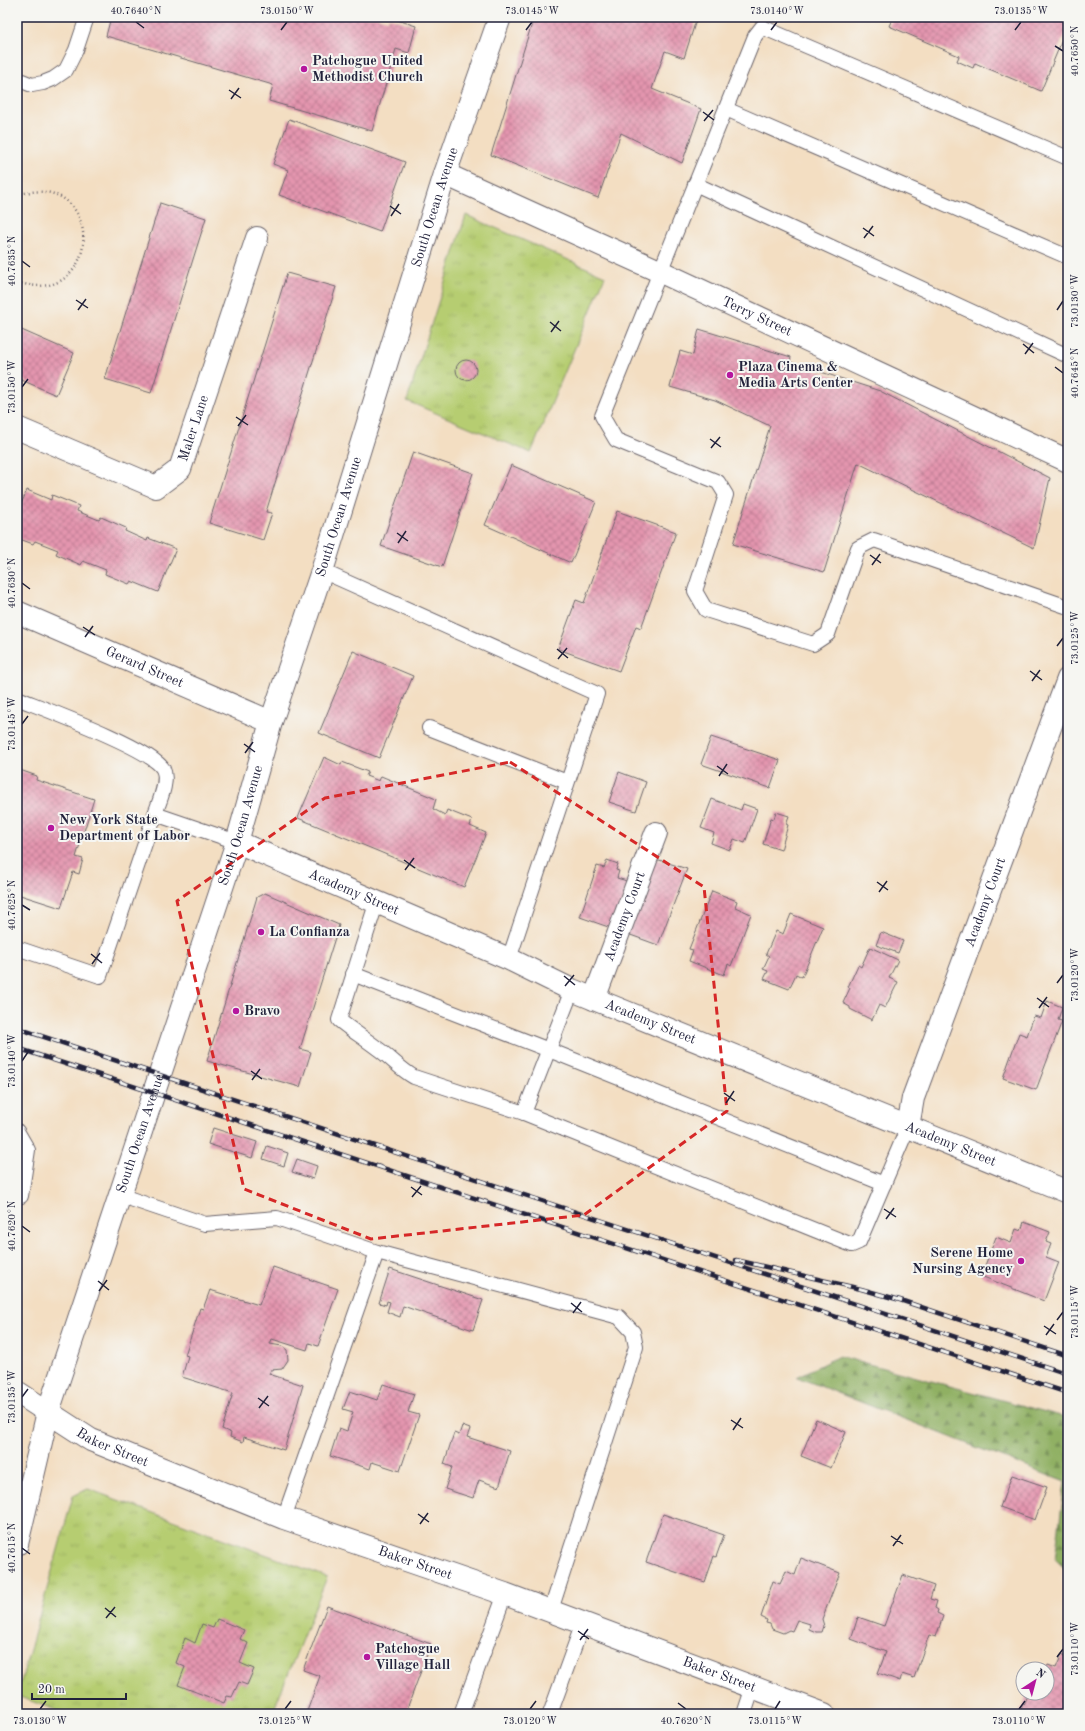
<svg xmlns="http://www.w3.org/2000/svg" width="1085" height="1731" viewBox="0 0 1085 1731" font-family="'Old Standard TT',serif">
  <style>
    .forest { fill: url(#forest-firs); stroke: #59694f }
    .park { fill: url(#park-tufts); stroke: #6c7856 }
    .building { fill: url(#building-cross-hatch) }
    .lines { fill: none; stroke-linecap: round; stroke-linejoin: round }
    .lane-casing { stroke: #6b646a; stroke-width: 16 }
    .street-casing { stroke: #6b646a; stroke-width: 24 }
    .secondary-casing { stroke: #6b646a; stroke-width: 24 }
    .path { stroke: #6b646a; stroke-width: 2.5; stroke-dasharray: 1 3; stroke-linecap: butt }
    .lane { stroke: #fff; stroke-width: 14 }
    .street { stroke: #fff; stroke-width: 22 }
    .secondary { stroke: #fff; stroke-width: 22 }
    .rail-casing { stroke: #22223b; stroke-width: 4.5 }
    .rail { stroke: #f6f6f2; stroke-width: 3; stroke-dasharray: 9; stroke-linecap: butt }
    .marked { fill: none; stroke: #d62828; stroke-width: 3; stroke-dasharray: 8 5; stroke-linejoin: round }
    .ticks { fill: none; stroke: #22223b; stroke-width: 1.5 }
    .poi-dot { fill: #b5179e; stroke: #f6f6f2; stroke-width: 1.5 }
    .labels { text-anchor: middle; dominant-baseline: central; stroke-width: 4; stroke-linejoin: round; paint-order: stroke }
    .poi-label { font-size: 14px; font-weight: bold; fill: #22223b; stroke: #f6f6f2; text-anchor: start }
    .street-label { font-size: 14px; fill: #22223b; stroke: #f6f6f2 }
    .neatline { fill: none; stroke: #22223b; stroke-width: 1.5 }
    .ticks-label { font-size: 10px; text-anchor: middle; fill: #22223b }
  </style>
  <defs>
    <pattern id="forest-firs" width="22" height="20" patternUnits="userSpaceOnUse"><rect width="22" height="20" fill="#90b063"/><path d="M5 1l3.5 6h-7zM16 11l3.5 6h-7z" fill="#758f53"/></pattern>
    <pattern id="park-tufts" width="24" height="20" patternUnits="userSpaceOnUse"><rect width="24" height="20" fill="#b6cd71"/><path d="M3 7l-1-3M5 7V3M7 7l1-3M15 17l-1-3M17 17v-4M19 17l1-3" fill="none" stroke="#9cb063"/></pattern>
    <pattern id="building-cross-hatch" width="8" height="8" patternUnits="userSpaceOnUse"><rect width="8" height="8" fill="#e495af"/><path d="M0 0l8 8M0 8l8-8" fill="none" stroke="#b87990"/></pattern>
  </defs>
  <rect width="100%" height="100%" fill="#f6f6f2"/>
  <filter id="ink" filterUnits="userSpaceOnUse"><feTurbulence type="fractalNoise" baseFrequency=".025" numOctaves="2"/><feDisplacementMap in="SourceGraphic" scale="8" xChannelSelector="R" yChannelSelector="G"/><feConvolveMatrix kernelMatrix="1 2 1 2 8 2 1 2 1" color-interpolation-filters="sRGB"/></filter>
  <filter id="wash" filterUnits="userSpaceOnUse"><feTurbulence type="fractalNoise" baseFrequency=".012" numOctaves="4" result="noise"/><feDisplacementMap in="SourceGraphic" scale="16" xChannelSelector="R" yChannelSelector="G"/><feGaussianBlur stdDeviation="0.9" result="paint"/><feColorMatrix in="noise" values="0 0 0 0 0 0 0 0 0 0 0 0 0 0 0 0 0 1.4 0 .05"/><feComposite in="paint" operator="in"/></filter>
  <g filter="url(#wash)">
    <rect width="100%" height="100%" fill="#f3dec2"/>
    <polygon class="forest" points="839,1356 1068,1418 1068,1571 1055,1559 1065,1482 797,1377"/>
    <g class="park">
      <polygon points="466,215 605,276 531,453 407,401"/>
      <polygon points="88,1489 327,1577 272,1714 67,1714 17,1696 73,1496"/>
    </g>
    <g id="blocks">
      <g class="building">
        <polygon points="111,17 376,17 388,20 388,17 416,26 409,53 396,49 372,131 269,101 273,85 106,36"/>
        <polygon points="534,17 697,17 684,58 665,51 652,89 701,109 682,163 621,133 598,198 491,155"/>
        <polygon points="893,17 1068,17 1068,26 1041,91 975,63 973,68 957,61 959,56 889,26"/>
        <polygon points="289,119 405,162 380,232 279,195 288,170 273,164"/>
        <polygon points="160,203 206,218 151,393 105,379"/>
        <polygon points="287,273 336,287 266,512 272,513 263,540 209,523"/>
        <polygon points="17,328 74,353 56,395 17,378"/>
        <polygon points="699,329 791,357 790,362 880,391 1050,478 1034,548 858,463 824,572 733,544 770,426 715,400 670,387 680,351 693,355"/>
        <circle cx="466" cy="370" r="10"/>
        <polygon points="413,452 473,473 442,567 381,546"/>
        <polygon points="511,465 596,502 571,563 485,525"/>
        <polygon points="27,490 51,500 52,495 79,506 77,511 99,520 101,517 126,528 125,531 147,541 148,538 176,549 158,592 131,581 129,584 105,574 106,570 83,561 81,565 56,554 58,550 35,541 33,544 17,538 17,514"/>
        <polygon points="617,511 676,532 641,628 636,626 619,671 558,649 576,600 584,603"/>
        <polygon points="353,651 413,676 379,758 319,733"/>
        <polygon points="711,737 780,760 770,788 701,764"/>
        <polygon points="324,757 341,765 342,762 368,772 366,776 379,781 381,776 436,799 433,809 445,815 447,810 472,820 470,826 486,833 464,887 298,818"/>
        <polygon points="17,769 37,776 36,780 94,799 76,857 83,859 79,874 73,872 61,908 17,894"/>
        <polygon points="619,772 646,782 636,811 609,802"/>
        <polygon points="712,799 741,810 743,804 757,809 745,843 734,839 730,850 711,843 714,833 701,828"/>
        <polygon points="776,812 789,816 786,824 788,825 781,850 763,844 771,818 774,819"/>
        <polygon points="653,858 687,869 658,945 625,933"/>
        <polygon points="607,860 618,864 616,870 619,871 617,878 630,882 614,929 580,917 597,866 604,868"/>
        <polygon points="712,891 737,901 735,907 751,914 731,966 728,964 724,975 689,961 693,950 689,949"/>
        <polygon points="265,893 339,925 300,1049 311,1052 300,1087 207,1061 257,897"/>
        <polygon points="791,914 823,927 802,977 796,974 789,989 764,979 768,971 763,969 769,956 766,954 776,931 783,934"/>
        <polygon points="881,932 903,941 898,953 876,945"/>
        <polygon points="870,947 898,960 889,978 898,982 885,1008 879,1005 872,1020 850,1009 850,1007 843,1003 850,988 848,987 858,965 861,967"/>
        <polygon points="1047,1001 1062,1007 1058,1020 1062,1021 1036,1090 1003,1078 1019,1033 1027,1036 1034,1016 1041,1018"/>
        <polygon points="213,1128 257,1142 252,1158 208,1144"/>
        <polygon points="267,1146 288,1153 284,1166 263,1159"/>
        <polygon points="297,1159 317,1166 313,1179 292,1172"/>
        <polygon points="1024,1222 1050,1232 1046,1242 1051,1244 1046,1257 1059,1262 1044,1301 981,1276 996,1237 1011,1243 1016,1229 1021,1231"/>
        <polygon points="273,1267 338,1289 318,1346 309,1343 307,1350 272,1339 270,1344 282,1346 287,1350 288,1360 282,1369 271,1370 269,1374 303,1385 284,1450 244,1437 243,1442 230,1437 231,1433 222,1429 233,1393 182,1377 188,1356 185,1355 200,1308 203,1309 210,1290 259,1305"/>
        <polygon points="390,1269 483,1300 473,1330 403,1306 400,1317 387,1312 390,1302 387,1301 386,1305 379,1303"/>
        <polygon points="383,1384 414,1394 408,1412 419,1415 400,1471 372,1462 370,1469 330,1456 339,1428 347,1431 353,1412 343,1409 350,1391 377,1400"/>
        <polygon points="816,1419 846,1432 831,1468 801,1456"/>
        <polygon points="462,1426 470,1429 467,1437 510,1451 499,1487 479,1480 473,1498 445,1489 452,1467 444,1464 454,1433 459,1435"/>
        <polygon points="1012,1475 1047,1487 1035,1520 1000,1507"/>
        <polygon points="663,1514 724,1535 716,1557 714,1556 705,1582 646,1562"/>
        <polygon points="801,1558 840,1573 822,1619 824,1626 822,1632 816,1632 809,1629 810,1624 797,1620 792,1631 789,1630 783,1633 772,1629 770,1624 766,1623 767,1620 761,1617 773,1581 780,1584 786,1571 795,1575"/>
        <polygon points="903,1575 934,1586 930,1599 937,1601 935,1608 938,1610 937,1613 943,1616 936,1637 929,1635 914,1678 902,1674 900,1681 878,1673 886,1652 851,1639 858,1617 884,1626"/>
        <polygon points="327,1606 431,1644 405,1714 306,1714 320,1676 303,1670"/>
        <polygon points="217,1619 244,1630 240,1639 248,1643 240,1663 254,1669 247,1685 239,1682 232,1697 227,1696 224,1703 178,1685 185,1667 176,1663 185,1638 195,1643 202,1624 213,1628"/>
        <polygon points="1062,1654 1068,1657 1068,1708 1065,1714 1019,1714 1028,1693 1047,1693 1046,1669 1048,1665 1056,1668"/>
      </g>
    </g>
  </g>
  <g filter="url(#ink)">
    <use href="#blocks" fill-opacity="0" stroke="#6b646a" stroke-width="1"/>
    <g class="lines">
      <defs>
        <g id="lane">
          <polyline points="17,79 32,85 43,83 53,79 66,70 76,50 87,17"/>
          <polyline points="726,109 1068,257"/>
          <polyline points="1068,158 762,27 755,36 602,416 616,440 718,482 726,495 695,591 706,610 813,644 828,634 858,548 874,540 1068,607"/>
          <polyline points="695,184 1068,356"/>
          <polyline points="322,571 597,694 509,959"/>
          <path d="M17,698C44,709 151,748 163,769C169,781 159,802 155,814L237,842"/>
          <polyline points="429,728 567,782"/>
          <path d="M377,901L339,1020C351,1030 364,1038 377,1048C390,1057 400,1069 414,1077L524,1113L852,1245L859,1242L908,1127"/>
          <polyline points="17,948 100,976 155,814"/>
          <polyline points="353,974 549,1050 884,1184"/>
          <polyline points="524,1113 572,990"/>
          <polyline points="17,1131 28,1150 21,1196 17,1195"/>
          <polyline points="119,1195 205,1224 277,1218 377,1252 619,1317 633,1332 636,1347 551,1610"/>
          <polyline points="284,1518 377,1252"/>
          <polyline points="461,1714 505,1594"/>
          <polyline points="550,1714 583,1623"/>
          <polyline points="744,1714 753,1687"/>
        </g>
        <g id="street">
          <path id="s1" d="M17,428L156,487L180,469L257,238"/>
          <path id="s2" d="M17,612L271,722"/>
          <path id="s3" d="M594,999L656,833"/>
        </g>
        <g id="secondary">
          <path id="s4" d="M445,174L659,271L1068,461"/>
          <path id="s5" d="M237,842L509,959L572,990L1068,1192"/>
          <path id="s6" d="M908,1127L913,1098L1068,679"/>
          <path id="s7" d="M17,1392L91,1440L284,1518L505,1594L824,1714"/>
          <path id="s8" d="M17,1544L48,1412L237,842L271,722L322,571L445,174L500,17"/>
        </g>
      </defs>
      <use href="#lane" class="lane-casing"/>
      <use href="#street" class="street-casing"/>
      <use href="#secondary" class="secondary-casing"/>
      <path class="path" d="M17,195C107,168 104,311 17,282"/>
      <use href="#lane" class="lane"/>
      <use href="#street" class="street"/>
      <use href="#secondary" class="secondary"/>
      <defs>
        <g id="rail">
          <polyline points="17,1028 1068,1374"/>
          <polyline points="17,1048 1068,1393"/>
          <polyline points="736,1260 861,1289 900,1300 1068,1356"/>
        </g>
      </defs>
      <use href="#rail" class="rail-casing"/>
      <use href="#rail" class="rail"/>
    </g>
  </g>
  <path class="marked" d="M510,762L704,887L727,1111L584,1215L371,1239L244,1189L177,901L325,798Z"/>
  <path class="ticks" d="M136,22L144,28M281,30L287,22M526,30L532,22M771,30L777,22M1015,30L1021,22M1055,46L1063,51M229,90L241,98M231,99L239,88M703,112L714,120M704,121L713,110M390,206L401,214M391,216L399,204M863,228L874,236M864,238L873,226M22,261L30,267M76,300L88,308M78,310L86,299M1057,310L1063,301M550,322L561,331M551,332L559,321M1023,344L1034,353M1025,354L1033,343M1055,367L1063,373M22,387L28,379M236,417L248,425M238,426L246,415M710,439L721,447M711,448L720,437M397,533L408,541M398,543L406,531M870,555L881,563M872,565L880,554M22,583L30,589M83,627L95,635M85,637L93,626M1057,646L1063,638M557,649L568,658M558,659L567,648M1030,671L1042,680M1032,681L1040,670M22,724L28,716M244,744L255,752M245,753L253,742M717,766L728,774M719,776L727,764M404,860L415,868M405,870L414,858M877,882L888,890M879,892L887,881M22,905L30,910M91,954L102,963M92,964L100,953M564,976L575,985M1057,983L1063,975M565,986L574,975M1037,998L1049,1007M1039,1008L1047,997M22,1061L28,1052M251,1071L262,1079M252,1080L260,1069M724,1093L735,1101M726,1103L734,1091M411,1187L422,1195M412,1197L421,1186M884,1209L896,1217M886,1219L894,1208M22,1226L30,1232M98,1281L109,1290M99,1291L107,1280M571,1303L582,1312M573,1313L581,1302M1057,1320L1063,1312M1044,1326L1056,1334M1046,1335L1054,1324M22,1397L28,1389M258,1398L269,1406M259,1408L268,1396M731,1420L743,1428M733,1430L741,1418M418,1514L429,1522M420,1524L428,1513M891,1536L903,1544M893,1546L901,1535M22,1548L30,1554M105,1608L116,1617M106,1618L115,1607M578,1631L589,1639M580,1640L588,1629M1057,1657L1063,1649M678,1703L686,1709M40,1709L46,1701M285,1709L291,1701M530,1709L536,1701M775,1709L780,1701M1019,1709L1025,1701"/>
  <g class="poi-dot">
    <circle cx="304" cy="69" r="4"/>
    <circle cx="730" cy="375" r="4"/>
    <circle cx="51" cy="828" r="4"/>
    <circle cx="261" cy="932" r="4"/>
    <circle cx="236" cy="1011" r="4"/>
    <circle cx="1021" cy="1261" r="4"/>
    <circle cx="367" cy="1657" r="4"/>
  </g>
  <g class="labels">
    <g class="poi-label">
      <text x="312" y="61">Patchogue United<tspan x="312" dy="16">Methodist Church</tspan></text>
      <text x="738" y="367">Plaza Cinema &amp;<tspan x="738" dy="16">Media Arts Center</tspan></text>
      <text x="59" y="820">New York State<tspan x="59" dy="16">Department of Labor</tspan></text>
      <text x="269" y="932">La Confianza</text>
      <text x="244" y="1011">Bravo</text>
      <text x="1013" y="1253" text-anchor="end">Serene Home<tspan x="1013" dy="16">Nursing Agency</tspan></text>
      <text x="375" y="1649">Patchogue<tspan x="375" dy="16">Village Hall</tspan></text>
    </g>
    <g class="street-label">
      <text stroke="none"><textPath href="#s8" startOffset="1401">South Ocean Avenue</textPath></text>
      <text stroke="none"><textPath href="#s4" startOffset="343">Terry Street</textPath></text>
      <text stroke="none"><textPath href="#s1" startOffset="224">Maler Lane</textPath></text>
      <text stroke="none"><textPath href="#s8" startOffset="1077">South Ocean Avenue</textPath></text>
      <text stroke="none"><textPath href="#s2" startOffset="139">Gerard Street</textPath></text>
      <text stroke="none"><textPath href="#s8" startOffset="753">South Ocean Avenue</textPath></text>
      <text stroke="none"><textPath href="#s5" startOffset="127">Academy Street</textPath></text>
      <text stroke="none"><textPath href="#s6" startOffset="238">Academy Court</textPath></text>
      <text stroke="none"><textPath href="#s3" startOffset="88">Academy Court</textPath></text>
      <text stroke="none"><textPath href="#s5" startOffset="451">Academy Street</textPath></text>
      <text stroke="none"><textPath href="#s8" startOffset="429">South Ocean Avenue</textPath></text>
      <text stroke="none"><textPath href="#s5" startOffset="775">Academy Street</textPath></text>
      <text stroke="none"><textPath href="#s7" startOffset="111">Baker Street</textPath></text>
      <text stroke="none"><textPath href="#s7" startOffset="435">Baker Street</textPath></text>
      <text stroke="none"><textPath href="#s7" startOffset="759">Baker Street</textPath></text>
    </g>
  </g>
  <rect width="1085" height="1731" fill="none" stroke="#f6f6f2" stroke-width="44"/>
  <g transform="translate(1035 1681) rotate(36)"><circle r="19" fill="#f6f6f2" stroke="#a1a1a9"/>
  <path d="M0-3L7 15L0 10L-7 15Z" fill="#b5179e"/>
  <text y="-6" font-size="11" font-weight="bold" text-anchor="middle" fill="#22223b">N</text>
  </g>
  <path d="M32 1693v6h94v-6" fill="none" stroke="#22223b" stroke-width="2"/>
  <text x="38" y="1693" font-size="12" fill="#22223b" stroke="#f6f6f2" stroke-width="3" paint-order="stroke">20 m</text>
  <rect x="22" y="22" width="1041" height="1687" class="neatline"/>
  <g class="ticks-label">
    <text x="136" y="14">40.7640°N</text>
    <text x="287" y="14">73.0150°W</text>
    <text x="532" y="14">73.0145°W</text>
    <text x="777" y="14">73.0140°W</text>
    <text x="1021" y="14">73.0135°W</text>
    <text transform="translate(1074 51) rotate(-90)" y="4">40.7650°N</text>
    <text transform="translate(11 261) rotate(-90)" y="4">40.7635°N</text>
    <text transform="translate(1074 301) rotate(-90)" y="4">73.0130°W</text>
    <text transform="translate(1074 373) rotate(-90)" y="4">40.7645°N</text>
    <text transform="translate(11 387) rotate(-90)" y="4">73.0150°W</text>
    <text transform="translate(11 583) rotate(-90)" y="4">40.7630°N</text>
    <text transform="translate(1074 638) rotate(-90)" y="4">73.0125°W</text>
    <text transform="translate(11 724) rotate(-90)" y="4">73.0145°W</text>
    <text transform="translate(11 905) rotate(-90)" y="4">40.7625°N</text>
    <text transform="translate(1074 975) rotate(-90)" y="4">73.0120°W</text>
    <text transform="translate(11 1061) rotate(-90)" y="4">73.0140°W</text>
    <text transform="translate(11 1226) rotate(-90)" y="4">40.7620°N</text>
    <text transform="translate(1074 1312) rotate(-90)" y="4">73.0115°W</text>
    <text transform="translate(11 1397) rotate(-90)" y="4">73.0135°W</text>
    <text transform="translate(11 1548) rotate(-90)" y="4">40.7615°N</text>
    <text transform="translate(1074 1649) rotate(-90)" y="4">73.0110°W</text>
    <text x="40" y="1724">73.0130°W</text>
    <text x="285" y="1724">73.0125°W</text>
    <text x="530" y="1724">73.0120°W</text>
    <text x="686" y="1724">40.7620°N</text>
    <text x="775" y="1724">73.0115°W</text>
    <text x="1019" y="1724">73.0110°W</text>
  </g>
</svg>
